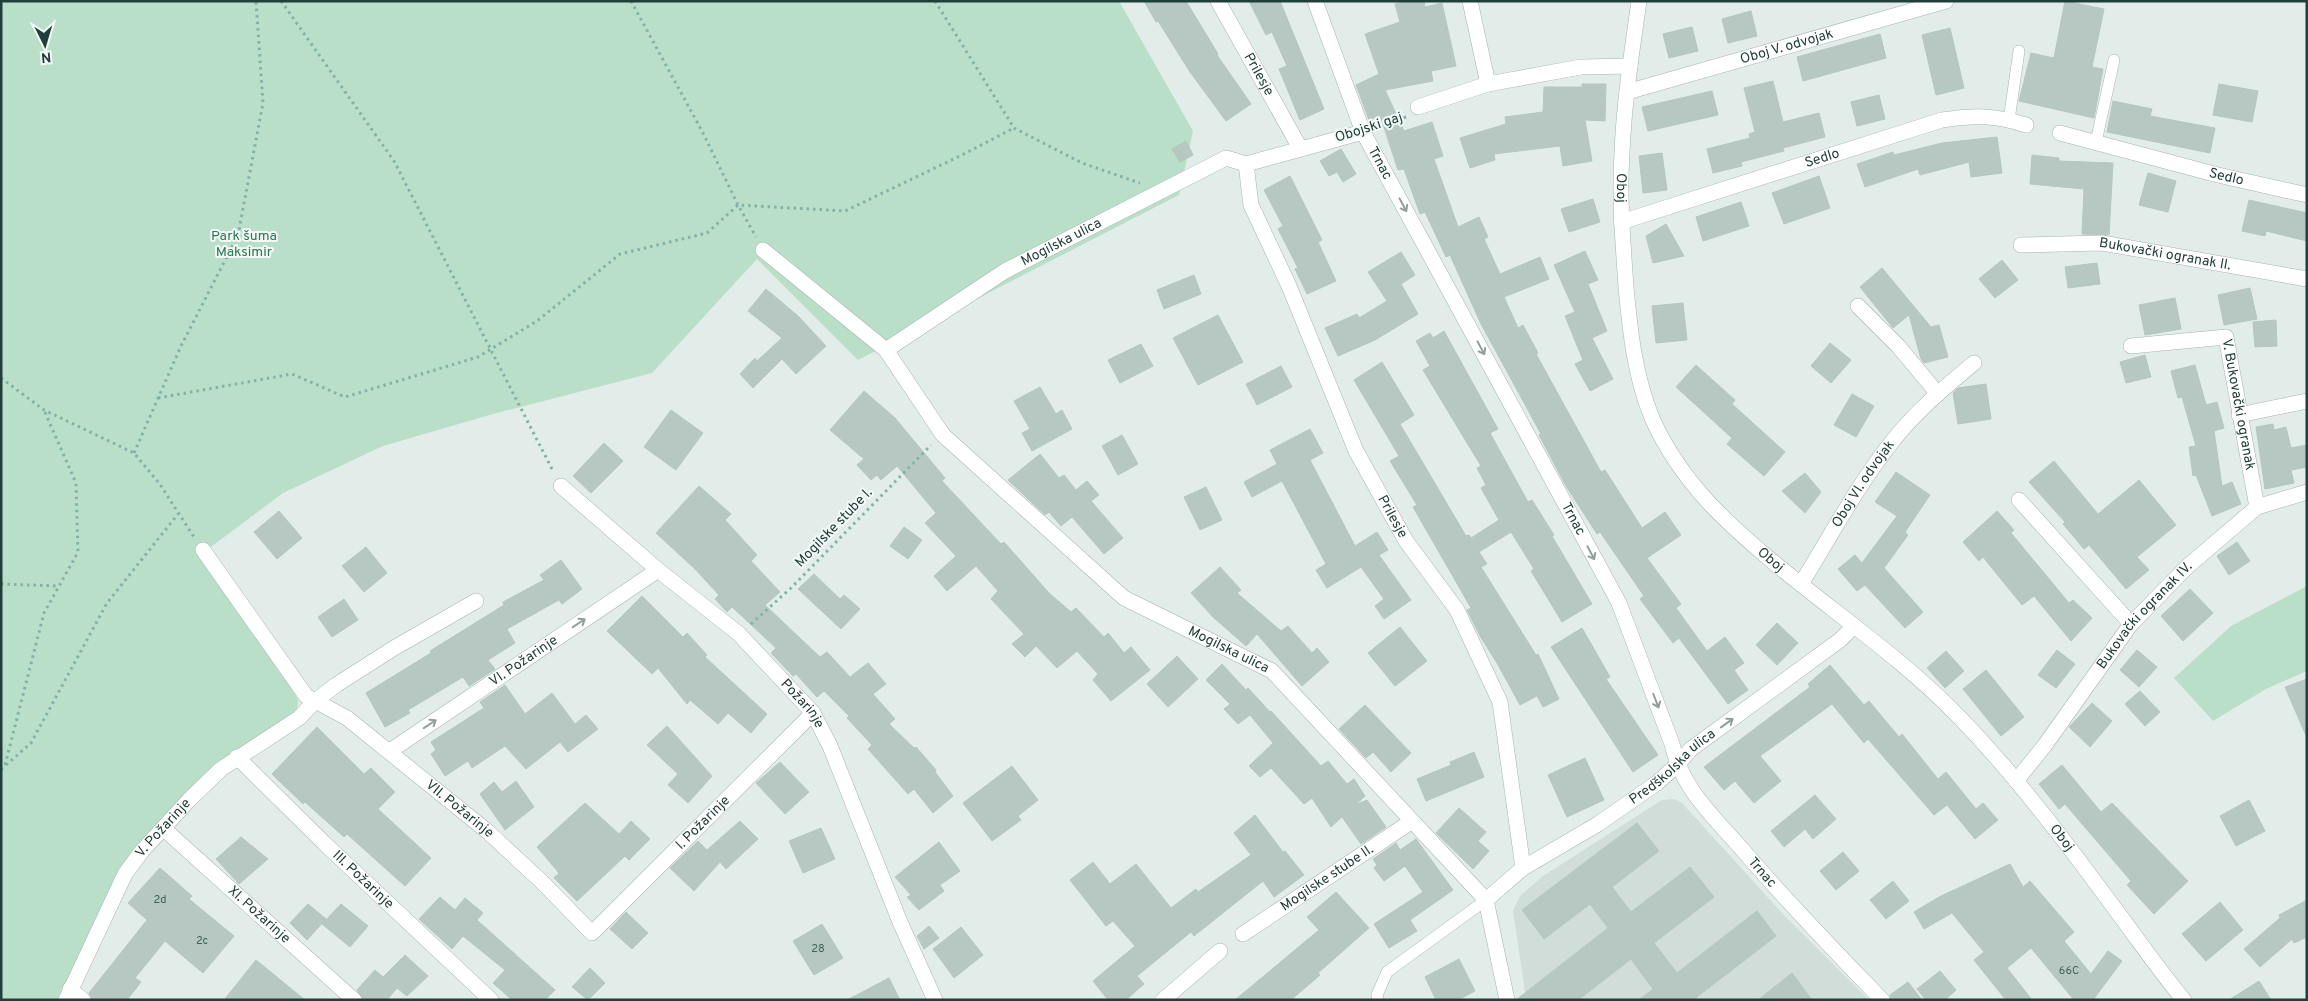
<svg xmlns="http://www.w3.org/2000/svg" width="2308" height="1001" viewBox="0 0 2308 1001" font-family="Overpass,sans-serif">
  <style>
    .built { fill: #d0ddd9 }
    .green { fill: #badfc8 }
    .building { fill: #b7c8c3; stroke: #b4c7c1 }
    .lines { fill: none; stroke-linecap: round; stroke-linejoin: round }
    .service-casing { stroke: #a4b5b1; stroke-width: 12 }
    .minor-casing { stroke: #a4b5b1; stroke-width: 16 }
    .tertiary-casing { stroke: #a4b5b1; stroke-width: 16 }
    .path { stroke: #81b2a8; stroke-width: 3; stroke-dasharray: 2.5 4; stroke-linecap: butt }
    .service { stroke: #fff; stroke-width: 11 }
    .minor { stroke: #fff; stroke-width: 15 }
    .tertiary { stroke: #fff; stroke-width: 15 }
    .oneway { stroke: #909f9c }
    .labels { text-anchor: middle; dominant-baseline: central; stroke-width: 4; stroke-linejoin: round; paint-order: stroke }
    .number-label { font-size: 11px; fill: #46615c }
    .street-label { font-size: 14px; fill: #213f3a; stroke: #f3f9f7 }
    .park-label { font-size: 14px; fill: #2a7750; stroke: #f3f9f7 }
  </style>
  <rect width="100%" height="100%" fill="#e2ede9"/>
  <polygon class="built" points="1674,799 1682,803 1782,913 1869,1000 1526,1000 1513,910 1520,896 1543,876 1662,800"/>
  <g class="green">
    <polygon points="1,1 1119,1 1193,131 1179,195 858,360 757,259 652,373 493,414 383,446 283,493 200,555 292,689 298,700 297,712 223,758 118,873 57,1000 1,1000"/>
    <polygon points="2307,586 2307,671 2266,689 2213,721 2174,678 2231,626"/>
  </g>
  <g class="building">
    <polygon points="1144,1 1186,1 1218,54 1217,55 1251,104 1226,121 1190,72 1158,21 1156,22"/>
    <polygon points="1249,1 1280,1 1324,109 1300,120 1279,69 1287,66 1272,32 1266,35"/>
    <polygon points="1406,1 1424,1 1425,7 1442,3 1456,66 1431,71 1433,81 1385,90 1404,131 1432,122 1443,156 1434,159 1458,227 1479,217 1488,237 1484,239 1500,274 1540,257 1549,279 1504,297 1518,328 1523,325 1538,353 1536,354 1601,472 1605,470 1642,528 1665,512 1681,535 1647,558 1681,604 1676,608 1707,651 1725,637 1744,663 1734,670 1748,690 1728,704 1679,638 1673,643 1640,599 1644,596 1600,532 1597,534 1566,486 1539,435 1541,434 1481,324 1450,255 1446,257 1425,212 1420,214 1404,169 1398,170 1380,115 1369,120 1356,85 1379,74 1365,34 1400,22 1395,4"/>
    <polygon points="2065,1 2104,9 2092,67 2103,69 2094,118 2019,101 2031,53 2054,58"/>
    <polygon points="1751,11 1757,36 1728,43 1722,19"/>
    <polygon points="1692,27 1698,51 1669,58 1663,34"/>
    <polygon points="1950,28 1964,88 1936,95 1922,35"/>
    <polygon points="1880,34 1886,58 1803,81 1797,57"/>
    <polygon points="1773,81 1783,122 1819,113 1825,137 1783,148 1784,151 1741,162 1742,166 1713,173 1707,149 1750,138 1749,134 1755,132 1744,88"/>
    <polygon points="1582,84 1606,84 1605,121 1585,120 1592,161 1563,166 1560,146 1494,154 1495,160 1470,168 1460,138 1506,124 1505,117 1543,112 1544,87 1582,87"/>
    <polygon points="2219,84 2258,91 2252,122 2213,115"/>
    <polygon points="1712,91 1718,115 1648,131 1642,107"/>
    <polygon points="1879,95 1885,119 1857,126 1851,102"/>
    <polygon points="2113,101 2152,109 2150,116 2215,128 2210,153 2107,132"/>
    <polygon points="1997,137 2002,173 1971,177 1969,162 1920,175 1918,169 1865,187 1857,164 1893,152 1894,155 1942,143"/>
    <polygon points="1186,141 1193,155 1180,162 1172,149"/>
    <polygon points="1341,149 1356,174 1343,182 1337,172 1329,176 1320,161"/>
    <polygon points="1662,153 1667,190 1643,193 1639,156"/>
    <polygon points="2032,155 2059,158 2059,161 2113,163 2109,235 2082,234 2084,189 2030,184"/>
    <polygon points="2148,173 2176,181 2168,212 2139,205"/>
    <polygon points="1290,176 1322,240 1318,242 1336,281 1307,294 1295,269 1298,268 1278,229 1283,226 1264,190"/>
    <polygon points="1819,176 1830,208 1784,224 1772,193"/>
    <polygon points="1593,199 1600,222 1569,232 1561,209"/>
    <polygon points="2249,200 2307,213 2307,241 2266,231 2265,236 2242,231"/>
    <polygon points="1741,202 1749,226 1703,241 1696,217"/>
    <polygon points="1666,224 1684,256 1653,263 1646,236"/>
    <polygon points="1585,251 1598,280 1588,284 1607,331 1592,338 1613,379 1590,391 1575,364 1583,360 1565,316 1575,312 1554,265"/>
    <polygon points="1401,252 1415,275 1401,284 1418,314 1375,340 1338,356 1325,328 1357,314 1359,318 1387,301 1368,272"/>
    <polygon points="2002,260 2018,280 1995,298 1979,279"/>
    <polygon points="2097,263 2100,284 2068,288 2065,267"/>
    <polygon points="1882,268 1931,327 1939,325 1948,357 1924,363 1921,359 1909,315 1893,328 1860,287"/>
    <polygon points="1194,275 1201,294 1164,309 1157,290"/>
    <polygon points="2250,288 2257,319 2224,325 2218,295"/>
    <polygon points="766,289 798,316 826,346 796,374 782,359 753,388 740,374 755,358 757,361 782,338 748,311"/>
    <polygon points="2175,298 2181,329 2145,335 2139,305"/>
    <polygon points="1683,303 1687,340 1656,343 1652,306"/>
    <polygon points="1218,315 1243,362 1198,385 1173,338"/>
    <polygon points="2276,320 2277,346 2255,347 2253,322"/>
    <polygon points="1444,331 1498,429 1490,433 1528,502 1532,500 1554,535 1552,536 1592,604 1562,622 1531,571 1534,569 1511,532 1479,552 1487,564 1481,567 1536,655 1538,654 1559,699 1543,707 1537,696 1520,705 1497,663 1480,636 1467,610 1471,608 1413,507 1417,505 1390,461 1399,456 1354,380 1382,362 1414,415 1400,424 1466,536 1469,535 1471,538 1499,520 1481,488 1486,485 1477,468 1481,466 1423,370 1430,366 1416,341 1430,333 1433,338"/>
    <polygon points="1830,343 1851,360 1831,383 1811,366"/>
    <polygon points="1141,344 1153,366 1120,383 1108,360"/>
    <polygon points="2145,355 2151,377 2126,383 2120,362"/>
    <polygon points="1696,365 1735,400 1732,404 1785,452 1764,476 1727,444 1732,438 1676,387"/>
    <polygon points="2195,365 2206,405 2217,402 2224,428 2214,431 2222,486 2232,482 2241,504 2212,516 2196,475 2193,476 2189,447 2196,446 2182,397 2178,398 2171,371"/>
    <polygon points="1281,366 1292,387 1257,405 1246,384"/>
    <polygon points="1986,384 1991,419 1958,424 1953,393 1958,388"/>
    <polygon points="1040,387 1056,414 1062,410 1072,429 1032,451 1022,433 1030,429 1014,401"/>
    <polygon points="864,391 895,418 945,478 942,481 1001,544 1004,542 1049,593 1071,612 1076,608 1104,637 1108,633 1124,653 1131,647 1150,670 1111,701 1093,680 1098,674 1077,651 1057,668 1036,646 1025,657 1012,644 1024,634 991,599 998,591 976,566 947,591 934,576 956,556 925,523 936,513 897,466 881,480 877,475 871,480 857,465 864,459 830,430"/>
    <polygon points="1852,394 1874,406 1856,437 1834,425"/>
    <polygon points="671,410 703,433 676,470 644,447"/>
    <polygon points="2273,424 2274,430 2286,427 2291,448 2307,445 2307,467 2291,470 2294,483 2265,489 2256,427"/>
    <polygon points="1310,429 1323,453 1310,460 1355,546 1377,532 1388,550 1379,555 1411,600 1384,619 1375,606 1384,599 1361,567 1327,588 1316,570 1326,564 1282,481 1252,497 1244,482 1277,464 1270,450"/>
    <polygon points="1122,435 1138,464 1118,475 1102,446"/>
    <polygon points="604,443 623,461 591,493 573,476"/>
    <polygon points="1040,454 1059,478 1064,475 1076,490 1087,481 1099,495 1091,501 1123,538 1104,554 1072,517 1061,526 1049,512 1045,515 1008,480"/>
    <polygon points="2054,461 2098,514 2139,480 2176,525 2137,557 2149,570 2126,589 2089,545 2084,549 2063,524 2065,522 2029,482"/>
    <polygon points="1896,472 1930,495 1905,532 1908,535 1884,568 1923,612 1905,628 1865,585 1857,591 1838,569 1855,555 1862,563 1897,516 1875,502"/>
    <polygon points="1805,473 1821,492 1805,513 1782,491"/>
    <polygon points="699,486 731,514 725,520 757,555 751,561 780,592 765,605 820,657 827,652 850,677 868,663 886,684 873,694 895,719 889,724 914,748 916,747 936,770 935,772 953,796 933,813 914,789 908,794 868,749 872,745 847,718 849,716 824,691 817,697 796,674 793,676 771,653 776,648 732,607 727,612 715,599 719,595 695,569 656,533"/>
    <polygon points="1206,487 1222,520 1200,530 1184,497"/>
    <polygon points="279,511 302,538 277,559 254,532"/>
    <polygon points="1997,511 2014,530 2011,533 2069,603 2073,600 2092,618 2071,641 2034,596 2022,605 1983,557 1979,561 1963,542"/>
    <polygon points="904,527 922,540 908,559 890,546"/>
    <polygon points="2237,542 2250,561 2229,575 2217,556"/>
    <polygon points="366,547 387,573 364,592 342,566"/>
    <polygon points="561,560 582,589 562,604 559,600 507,629 515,643 488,660 495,669 469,686 463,677 408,710 410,713 385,727 366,693 431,653 430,651 504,605 503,602 544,580 540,575"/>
    <polygon points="1220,567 1241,590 1237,593 1281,631 1288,626 1312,653 1317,648 1329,662 1302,686 1257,634 1246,646 1213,617 1191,593"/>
    <polygon points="814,574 840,599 844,595 860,609 841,629 798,589"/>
    <polygon points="2190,589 2213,613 2183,641 2161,616"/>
    <polygon points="642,596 683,637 687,633 707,655 705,657 767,714 751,733 728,713 718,724 690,700 687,704 658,668 652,674 607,631"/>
    <polygon points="344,599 358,620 332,637 318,617"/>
    <polygon points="1777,623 1798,643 1777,665 1756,645"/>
    <polygon points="1400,627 1427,661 1395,686 1368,653"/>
    <polygon points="1582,628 1610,677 1606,679 1658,755 1633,772 1551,647"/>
    <polygon points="2057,650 2075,664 2056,688 2038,675"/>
    <polygon points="2137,650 2157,667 2139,687 2120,670"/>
    <polygon points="1946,651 1964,671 1945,688 1927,668"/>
    <polygon points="1177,656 1198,679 1168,707 1147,684"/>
    <polygon points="1222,664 1246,690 1248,688 1270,712 1271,711 1321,766 1328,761 1347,784 1354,779 1365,796 1355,805 1367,800 1386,827 1361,844 1342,817 1331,827 1312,798 1304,804 1271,768 1260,777 1249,766 1273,743 1250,715 1238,724 1224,709 1230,704 1206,680"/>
    <polygon points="1830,665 1864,705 1869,701 1899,737 1902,734 1938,779 1946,772 1976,809 1983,803 1998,820 1975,839 1947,805 1934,815 1868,739 1864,743 1832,704 1760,756 1781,781 1754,803 1735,781 1724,790 1704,767 1810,687 1808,684"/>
    <polygon points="1986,670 2024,717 2001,736 1963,689"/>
    <polygon points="2307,679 2307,738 2285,687"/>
    <polygon points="505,685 525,714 552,693 575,724 586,715 598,729 568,752 560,742 526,769 505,746 472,768 468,761 445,776 431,754 436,750 431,742 484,708 480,702"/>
    <polygon points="2140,691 2160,712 2145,726 2125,704"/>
    <polygon points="2092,703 2112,721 2090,747 2069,727"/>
    <polygon points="1365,705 1411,753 1391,772 1373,752 1366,758 1339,729"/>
    <polygon points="667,726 712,776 688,803 668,785 678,774 647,745"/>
    <polygon points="317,727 364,774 371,768 395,792 378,809 431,858 405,886 347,834 344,837 305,802 303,804 272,774"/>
    <polygon points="1474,752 1484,777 1426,801 1417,779 1451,765 1450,762"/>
    <polygon points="1585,758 1604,800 1567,817 1548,775"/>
    <polygon points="780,762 809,792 785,814 756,783"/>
    <polygon points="2062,765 2101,812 2112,803 2188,881 2154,914 2127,885 2131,881 2065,804 2059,809 2039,784"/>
    <polygon points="1012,766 1038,800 1018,816 1021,820 992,841 963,803"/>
    <polygon points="516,781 534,807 505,830 480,794 494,782 502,792"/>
    <polygon points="1815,795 1836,819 1813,839 1805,829 1784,847 1771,831"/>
    <polygon points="2249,800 2265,831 2236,846 2220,816"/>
    <polygon points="585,803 619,834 631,821 650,839 629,860 625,856 577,901 554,878 559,873 537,847"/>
    <polygon points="1459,808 1486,832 1478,841 1489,851 1473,869 1436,833"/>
    <polygon points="1255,815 1283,852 1285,851 1304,875 1274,897 1263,881 1194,936 1191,932 1137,976 1144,984 1126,1000 1108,1000 1093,981 1135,946 1113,921 1106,926 1070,880 1093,862 1110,884 1136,864 1171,908 1196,889 1198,892 1251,855 1234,833"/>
    <polygon points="740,821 758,839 726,869 720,862 694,891 670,868 698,841 707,850"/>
    <polygon points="1637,823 1659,851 1612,887 1631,912 1690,867 1714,897 1654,943 1677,973 1757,911 1776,936 1693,1000 1639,1000 1653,989 1631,959 1578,1000 1516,1000 1608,928 1590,904 1544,939 1522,910"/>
    <polygon points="821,828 835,859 803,873 789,841"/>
    <polygon points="241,837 268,859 239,884 216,859"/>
    <polygon points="1416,839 1453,890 1410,920 1417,931 1389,948 1374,924 1423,892 1405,866 1384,881 1374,868 1377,865 1373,859 1396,843 1400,850"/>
    <polygon points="939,842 960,871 940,885 944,891 919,910 907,897 911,895 895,877"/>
    <polygon points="1843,852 1859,871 1836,890 1820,871"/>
    <polygon points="2010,864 2023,887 2030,881 2074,932 2064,941 2091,974 2108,951 2122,961 2093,1000 2074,1000 2031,948 2007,968 2032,1000 2006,1000 1974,960 1984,952 1952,913 1924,929 1914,912 1939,897"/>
    <polygon points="160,868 192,896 189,899 234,936 203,973 165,941 135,978 141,982 127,1000 92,1000 89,993 147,920 128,903"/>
    <polygon points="1893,881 1909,901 1886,919 1870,900"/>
    <polygon points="1336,892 1369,928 1318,973 1320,975 1291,1000 1235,1000 1319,930 1307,917"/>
    <polygon points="440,897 455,910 465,898 483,913 477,920 555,990 545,1000 512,1000 493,983 505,970 463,936 452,949 419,919"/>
    <polygon points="2307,900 2307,937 2294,943 2292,939 2260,967 2244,949 2280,918 2279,915"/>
    <polygon points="2220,902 2243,930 2206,961 2182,934"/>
    <polygon points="308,904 326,919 307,940 290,923"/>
    <polygon points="341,904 368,926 350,947 322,924"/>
    <polygon points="626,912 648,933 632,949 610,929"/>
    <polygon points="822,924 843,958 814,975 793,941"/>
    <polygon points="929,926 939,938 924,949 917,936"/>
    <polygon points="961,927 983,955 954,978 933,949"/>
    <polygon points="405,955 428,976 407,996 397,988 387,1000 363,1000 357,990 375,970 383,977"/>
    <polygon points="1459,959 1475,991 1458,1000 1436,1000 1425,977"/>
    <polygon points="256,960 305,1000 224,1000"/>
    <polygon points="590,968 605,983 588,1000 572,987"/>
    <polygon points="1940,971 1956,990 1945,1000 1926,1000 1917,989"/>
    <polygon points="1792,973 1812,1000 1758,1000"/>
    <polygon points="889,978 900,1000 847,1000"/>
    <polygon points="2259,981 2271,1000 2229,1000"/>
    <polygon points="1908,982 1922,1000 1891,1000 1890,995"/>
  </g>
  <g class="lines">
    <defs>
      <g id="service">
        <polyline points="2009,120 2019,51"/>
        <polyline points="2096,142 2114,60"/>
        <polyline points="1378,1000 1377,995 1387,972 1486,900"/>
      </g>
      <g id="minor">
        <path id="s1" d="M1218,1L1300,148"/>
        <path id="s2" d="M1315,1L1363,132L1619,603L1672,744C1682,789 1712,815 1741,848C1786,901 1834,950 1882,1000"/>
        <polyline points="1470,1 1488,84"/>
        <path id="s3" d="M1627,92L1946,1"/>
        <polyline points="1418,107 1488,84 1581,67 1630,66"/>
        <path id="s4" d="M2060,133L2218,175L2307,195"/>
        <path id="s5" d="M1246,164L1251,205L1289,286L1356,451L1406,541L1457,610L1500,702L1523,868"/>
        <polyline points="1246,164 1363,132"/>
        <path id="s6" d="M1621,222L1942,120C1975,115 1994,115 2026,125"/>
        <path id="s7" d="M2021,245L2102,243L2307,279"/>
        <path id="s8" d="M763,250L886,350L943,435L1124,598L1272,671L1486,900L1507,1000"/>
        <polyline points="1858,306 1898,346 1938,394"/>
        <path id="s9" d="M2131,346L2226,337L2257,507"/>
        <path id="s10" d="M886,350L1005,271L1226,158L1246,164"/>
        <polyline points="2239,415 2307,401"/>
        <path id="s11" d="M561,486L658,570L739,634L813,713L830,746L900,922L935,1000"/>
        <polyline points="2019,500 2131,624"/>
        <path id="s12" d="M203,550L306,696L347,718L487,831L541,881L592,933L813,713"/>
        <path id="s13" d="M1801,584C1830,537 1857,486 1891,443C1915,412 1944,388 1974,363"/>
        <path id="s14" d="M390,751L658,570"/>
        <path id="s15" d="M237,757L324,843L491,1000"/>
        <path id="s16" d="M2016,781L2045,745L2131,624L2188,566L2257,507L2307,492"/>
        <path id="s17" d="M164,829L354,1000"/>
        <path id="s18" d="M1486,900L1523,868L1598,824L1657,783L1677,765L1691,749L1840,640L1854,626"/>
        <path id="s19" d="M1243,934L1412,821"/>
        <polyline points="70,989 83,1000"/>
        <path id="s20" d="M66,1000L125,874L142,851L189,800L221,769L299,718L315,701L336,685L394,648L476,601"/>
        <polyline points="1163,1000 1220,951"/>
      </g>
      <g id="tertiary">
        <path id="s21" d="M1639,1C1632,51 1624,102 1622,153C1619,198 1623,242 1626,287C1630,331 1635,377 1652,418C1666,450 1686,478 1710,504C1786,583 1884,639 1960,718C2019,779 2071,849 2121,917C2142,945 2161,973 2184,1000"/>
      </g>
    </defs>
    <use href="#service" class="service-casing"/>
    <use href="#minor" class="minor-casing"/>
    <use href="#tertiary" class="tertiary-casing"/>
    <g class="path">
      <polyline points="281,1 394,161 553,471"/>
      <polyline points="631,1 703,133 738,205 756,237"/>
      <polyline points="935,1 1014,128 1082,163 1140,183"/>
      <polyline points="1379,126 1406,117"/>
      <polyline points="1,378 44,410 134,453 159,483 194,537"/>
      <polyline points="158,398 292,374 345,397 478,357 537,321 620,254 707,233 738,205 845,211 962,155 1014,128"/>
      <polyline points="134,453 181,346 238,235 263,103 256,1"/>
      <polyline points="1,584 59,586"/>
      <polyline points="751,624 791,588 931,445"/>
      <polyline points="6,765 31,743 107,603 178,514"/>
      <polyline points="1,770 5,765 44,613 78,552 76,483 44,410"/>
    </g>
    <use href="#service" class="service"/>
    <use href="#minor" class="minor"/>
    <use href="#tertiary" class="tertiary"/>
  </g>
  <defs><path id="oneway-shaft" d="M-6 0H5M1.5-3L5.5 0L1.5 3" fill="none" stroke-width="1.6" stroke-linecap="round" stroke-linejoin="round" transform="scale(1.25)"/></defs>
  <g class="oneway">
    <use href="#oneway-shaft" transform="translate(1403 205) rotate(62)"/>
    <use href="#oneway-shaft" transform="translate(1481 348) rotate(62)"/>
    <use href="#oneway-shaft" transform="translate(1591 553) rotate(62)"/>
    <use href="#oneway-shaft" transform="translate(579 623) rotate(-34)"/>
    <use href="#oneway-shaft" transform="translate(1656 701) rotate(69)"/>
    <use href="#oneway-shaft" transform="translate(1727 723) rotate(-36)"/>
    <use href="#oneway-shaft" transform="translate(430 724) rotate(-34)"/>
  </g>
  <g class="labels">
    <g class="number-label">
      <text x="160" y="900">2d</text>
      <text x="202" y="941">2c</text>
      <text x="818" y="949">28</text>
      <text x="2069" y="971">66C</text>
    </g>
    <g class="street-label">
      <text stroke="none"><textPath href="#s3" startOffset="166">Oboj V. odvojak</textPath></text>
      <text stroke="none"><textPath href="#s1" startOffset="84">Prilesje</textPath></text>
      <text transform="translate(1369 128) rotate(-18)">Obojski gaj</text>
      <text stroke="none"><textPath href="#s6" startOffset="211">Sedlo</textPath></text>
      <text stroke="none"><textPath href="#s2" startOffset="175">Trnac</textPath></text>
      <text stroke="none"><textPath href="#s4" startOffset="172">Sedlo</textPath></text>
      <text stroke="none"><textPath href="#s21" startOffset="188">Oboj</textPath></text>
      <text stroke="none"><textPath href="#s10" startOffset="206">Mogilska ulica</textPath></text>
      <text stroke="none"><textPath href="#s7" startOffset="145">Bukovački ogranak II.</textPath></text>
      <text stroke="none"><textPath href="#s9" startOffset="164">V. Bukovački ogranak</textPath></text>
      <text stroke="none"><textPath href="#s13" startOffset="118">Oboj VI. odvojak</textPath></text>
      <text stroke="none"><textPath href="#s5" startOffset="384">Prilesje</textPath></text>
      <text stroke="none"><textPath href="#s2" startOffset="580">Trnac</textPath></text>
      <text transform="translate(834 528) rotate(-46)">Mogilske stube I.</text>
      <text stroke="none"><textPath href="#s21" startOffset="608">Oboj</textPath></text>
      <text stroke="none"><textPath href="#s16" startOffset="210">Bukovački ogranak IV.</textPath></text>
      <text stroke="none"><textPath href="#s8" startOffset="621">Mogilska ulica</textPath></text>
      <text stroke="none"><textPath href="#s14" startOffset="161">VI. Požarinje</textPath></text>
      <text stroke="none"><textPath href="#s11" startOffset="326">Požarinje</textPath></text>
      <text stroke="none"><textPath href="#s18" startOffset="230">Predškolska ulica</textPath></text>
      <text stroke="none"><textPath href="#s12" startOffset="370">VII. Požarinje</textPath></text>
      <text stroke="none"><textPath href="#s12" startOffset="708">I. Požarinje</textPath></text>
      <text stroke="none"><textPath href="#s20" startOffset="199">V. Požarinje</textPath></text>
      <text stroke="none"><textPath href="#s21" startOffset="1012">Oboj</textPath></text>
      <text stroke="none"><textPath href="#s2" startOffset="985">Trnac</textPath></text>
      <text stroke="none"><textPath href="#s19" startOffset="101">Mogilske stube II.</textPath></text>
      <text stroke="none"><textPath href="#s15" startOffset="176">III. Požarinje</textPath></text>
      <text stroke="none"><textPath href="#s17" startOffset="128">XI. Požarinje</textPath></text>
    </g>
    <g class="park-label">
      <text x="244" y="236">Park šuma<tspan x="244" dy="16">Maksimir</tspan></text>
    </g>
  </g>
  <rect width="2308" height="1001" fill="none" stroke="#213f3a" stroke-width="5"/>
  <g transform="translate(45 45) rotate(175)" stroke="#f3f9f7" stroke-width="4" paint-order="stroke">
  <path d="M0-4L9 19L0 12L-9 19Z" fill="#213f3a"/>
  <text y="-8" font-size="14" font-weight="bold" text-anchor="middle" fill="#213f3a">N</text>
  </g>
</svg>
